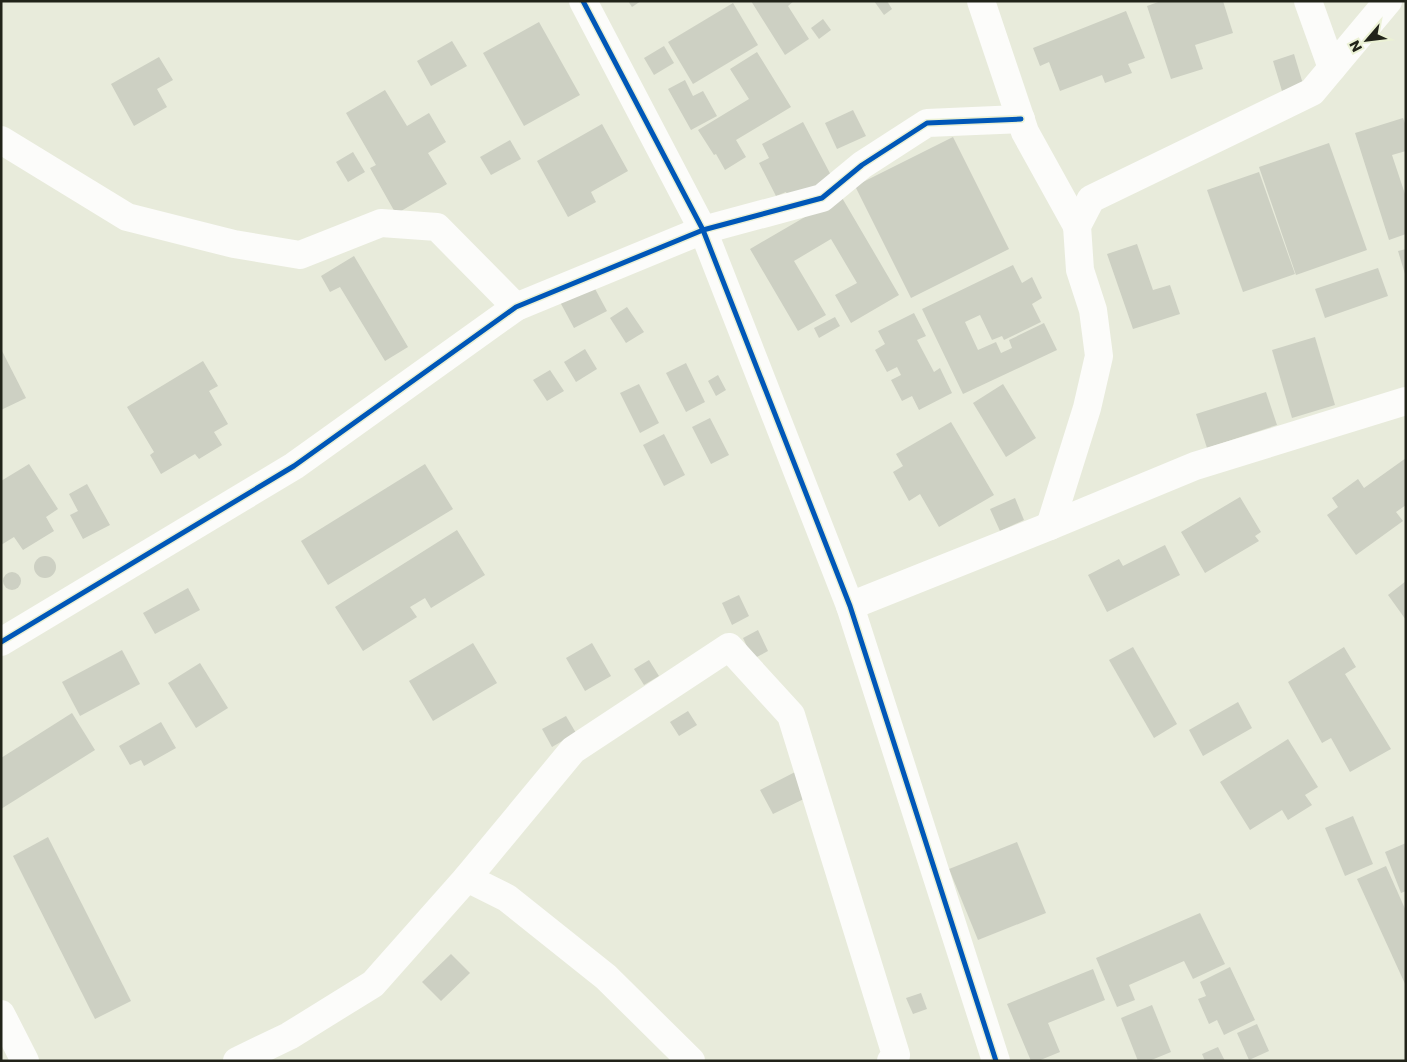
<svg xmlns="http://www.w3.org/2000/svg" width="1407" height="1062" viewBox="0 0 1407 1062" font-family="Poppins,sans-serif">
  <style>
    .building { fill: #cdd0c3 }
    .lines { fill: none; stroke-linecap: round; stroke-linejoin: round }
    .minor { stroke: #fcfcfa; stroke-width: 28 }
    .cycleway-casing { stroke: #ebf1d5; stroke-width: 8 }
    .cycleway { stroke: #0057b8; stroke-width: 5 }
  </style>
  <rect width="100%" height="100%" fill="#e8ebdb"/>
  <g class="building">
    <polygon points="628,1 641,1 632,7"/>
    <polygon points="751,1 794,1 788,6 809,39 785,55"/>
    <polygon points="874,1 887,1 892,9 884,15"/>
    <polygon points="1161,1 1223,1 1233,33 1195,45 1203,69 1171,79 1147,6"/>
    <polygon points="733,3 758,45 693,84 668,42"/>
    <polygon points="1126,11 1145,58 1128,64 1132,73 1105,83 1102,75 1060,91 1049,62 1040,66 1033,48"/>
    <polygon points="823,19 831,30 819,39 811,28"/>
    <polygon points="539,22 580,95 524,126 483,53"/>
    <polygon points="452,41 467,66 431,86 417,61"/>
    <polygon points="664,46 674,63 654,75 644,58"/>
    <polygon points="757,52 791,107 736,140 746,157 725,170 716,154 714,155 698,130 749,99 730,69"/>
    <polygon points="1294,54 1303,84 1282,91 1273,61"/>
    <polygon points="159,57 173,80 157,89 167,107 134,126 111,84"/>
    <polygon points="685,80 693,96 703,91 717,116 691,130 668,89"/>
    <polygon points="385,90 407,126 429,113 446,142 428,153 447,184 396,214 370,168 376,165 346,113"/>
    <polygon points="853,110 866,136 837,149 825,123"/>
    <polygon points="1403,118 1406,126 1406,151 1392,155 1406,197 1406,234 1389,240 1355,133"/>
    <polygon points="803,122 834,181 792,203 786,192 776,196 759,163 769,158 762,144"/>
    <polygon points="602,124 628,171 591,192 596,202 568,217 537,161"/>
    <polygon points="953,137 1009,249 911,298 855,186"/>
    <polygon points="510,140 521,159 491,175 480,157"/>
    <polygon points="1329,143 1367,250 1296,275 1259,167"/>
    <polygon points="353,152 365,172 348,182 336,162"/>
    <polygon points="1259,172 1295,274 1243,292 1207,190"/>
    <polygon points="841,196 899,295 851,323 835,295 857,283 831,239 794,261 826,315 798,331 750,249"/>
    <polygon points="1137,244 1153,290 1170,285 1180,314 1133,329 1107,254"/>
    <polygon points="1406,249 1406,274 1405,274 1398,251"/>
    <polygon points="354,256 408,347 385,361 340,287 330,292 321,276"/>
    <polygon points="1013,265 1022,283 1032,277 1042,298 1032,304 1041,322 1004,340 1002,336 992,340 980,315 965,322 978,350 996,342 1001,353 1012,348 1009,340 1044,323 1057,350 963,394 922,309"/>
    <polygon points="1378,268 1388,296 1325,318 1315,289"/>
    <polygon points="593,285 607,311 574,328 560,302"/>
    <polygon points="627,307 644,332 626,343 610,318"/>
    <polygon points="914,313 926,336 917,340 934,372 940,368 952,393 919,410 912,396 902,401 891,380 901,375 897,367 887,372 875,350 885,344 878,331"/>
    <polygon points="835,317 840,326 819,338 814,328"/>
    <polygon points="1315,337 1335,405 1292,418 1272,350"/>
    <polygon points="1,349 26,398 1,410"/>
    <polygon points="585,349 597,369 576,382 564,362"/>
    <polygon points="203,361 218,386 209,391 228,424 214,432 222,445 199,459 195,454 161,474 150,455 154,452 127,407"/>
    <polygon points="686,363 705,402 686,412 666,373"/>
    <polygon points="550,370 564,391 547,401 533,380"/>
    <polygon points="718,375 726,390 716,396 708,381"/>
    <polygon points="639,384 659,423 640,433 620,393"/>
    <polygon points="1003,384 1036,438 1006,457 973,403"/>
    <polygon points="1266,392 1277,425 1207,448 1196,414"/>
    <polygon points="710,418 729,455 711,464 692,427"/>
    <polygon points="951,422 994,495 939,527 920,494 909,501 893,472 903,466 896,454"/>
    <polygon points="664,434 685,475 664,486 643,445"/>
    <polygon points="1406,458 1406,505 1396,512 1403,521 1356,555 1327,515 1338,507 1332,498 1358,479 1364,488"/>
    <polygon points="29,464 58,509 46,517 54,531 23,550 14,537 1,545 1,481"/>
    <polygon points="425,464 453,509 328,585 301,541"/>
    <polygon points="87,484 110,525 83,539 70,515 78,511 69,494"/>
    <polygon points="1240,497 1261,532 1255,536 1259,541 1205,573 1181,532"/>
    <polygon points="1015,498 1024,520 1000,531 990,509"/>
    <polygon points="457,530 485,575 431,608 425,598 410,607 417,617 363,651 335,607"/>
    <polygon points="1165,545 1180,575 1107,612 1088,575 1119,559 1123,566"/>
    <circle cx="45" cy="567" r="11"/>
    <circle cx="12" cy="581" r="9"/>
    <polygon points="1406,581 1406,620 1388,595"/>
    <polygon points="188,588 200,610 155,634 143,613"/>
    <polygon points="739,595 749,616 732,625 722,603"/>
    <polygon points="758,630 768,651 753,659 743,638"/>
    <polygon points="473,643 497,683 433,721 409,681"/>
    <polygon points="592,643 611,676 585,691 566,658"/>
    <polygon points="1133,647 1177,724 1154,738 1109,660"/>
    <polygon points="1344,647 1356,667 1345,674 1391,749 1350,772 1331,738 1322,743 1288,682"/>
    <polygon points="122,650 140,684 80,716 62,682"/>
    <polygon points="649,660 659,676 644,685 634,669"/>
    <polygon points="200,663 228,708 196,728 168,683"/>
    <polygon points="1238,702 1252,728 1203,756 1189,730"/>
    <polygon points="688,711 697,725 679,736 670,722"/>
    <polygon points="72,713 95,750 1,809 1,758"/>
    <polygon points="566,716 576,733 552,747 542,729"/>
    <polygon points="161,722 176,748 144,766 141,760 130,765 119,746"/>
    <polygon points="1288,739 1318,787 1305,795 1312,805 1288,820 1282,810 1250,830 1220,782"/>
    <polygon points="799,770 812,795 773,814 760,790"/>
    <polygon points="1353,816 1373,864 1345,876 1325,828"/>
    <polygon points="48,837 131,1001 95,1019 13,856"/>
    <polygon points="1017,842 1046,913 978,940 949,869"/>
    <polygon points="1406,843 1406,891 1401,893 1385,852"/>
    <polygon points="1386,866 1406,911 1406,986 1357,879"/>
    <polygon points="1200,913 1225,964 1193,979 1184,961 1129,985 1135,1000 1117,1007 1096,958"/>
    <polygon points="451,954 470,973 441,1001 422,982"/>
    <polygon points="1230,967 1255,1020 1224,1035 1217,1020 1209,1024 1198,999 1206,996 1200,982"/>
    <polygon points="1093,969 1105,1000 1048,1023 1060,1052 1038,1061 1031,1061 1007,1004"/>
    <polygon points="921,993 927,1009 913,1014 906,998"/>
    <polygon points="1152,1005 1171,1052 1149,1061 1138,1061 1121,1018"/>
    <polygon points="1257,1024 1269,1051 1249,1060 1237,1033"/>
    <polygon points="1218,1047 1225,1061 1205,1061 1202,1054"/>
  </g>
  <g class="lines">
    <g class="minor">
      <polyline points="583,1 703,230 850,606 996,1061"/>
      <polyline points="981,1 1025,132 1077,226"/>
      <polyline points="1308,1 1332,68"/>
      <polyline points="1,140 127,217 234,244 300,255 381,223 437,227 516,307"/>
      <polyline points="1050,526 1087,408 1099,356 1093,310 1080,270 1077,226 1091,199 1312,92 1388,1"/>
      <polyline points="850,606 1050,526 1195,466 1406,401"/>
      <polyline points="1,642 294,466 516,307 703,230 822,198 862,165 927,123 1021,119"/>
      <polyline points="467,878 507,898 606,977 691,1061"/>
      <polyline points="1,1014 25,1061"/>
      <polyline points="237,1061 289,1036 373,984 467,878 573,750 729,647 791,715 896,1055 891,1061"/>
    </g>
    <defs>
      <g id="cycleway">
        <polyline points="583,1 703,230 850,606 996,1061"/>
        <polyline points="1,642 294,466 516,307 703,230 822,198 862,165 927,123 1021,119"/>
      </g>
    </defs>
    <use href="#cycleway" class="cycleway-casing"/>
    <use href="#cycleway" class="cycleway"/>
  </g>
  <rect width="1407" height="1062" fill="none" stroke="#212319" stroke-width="5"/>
  <g transform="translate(1367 40) rotate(242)" stroke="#ebf1d5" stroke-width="4" paint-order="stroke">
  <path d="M0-4L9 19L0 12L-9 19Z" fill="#212319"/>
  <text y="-8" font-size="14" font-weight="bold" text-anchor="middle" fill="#212319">N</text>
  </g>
</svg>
